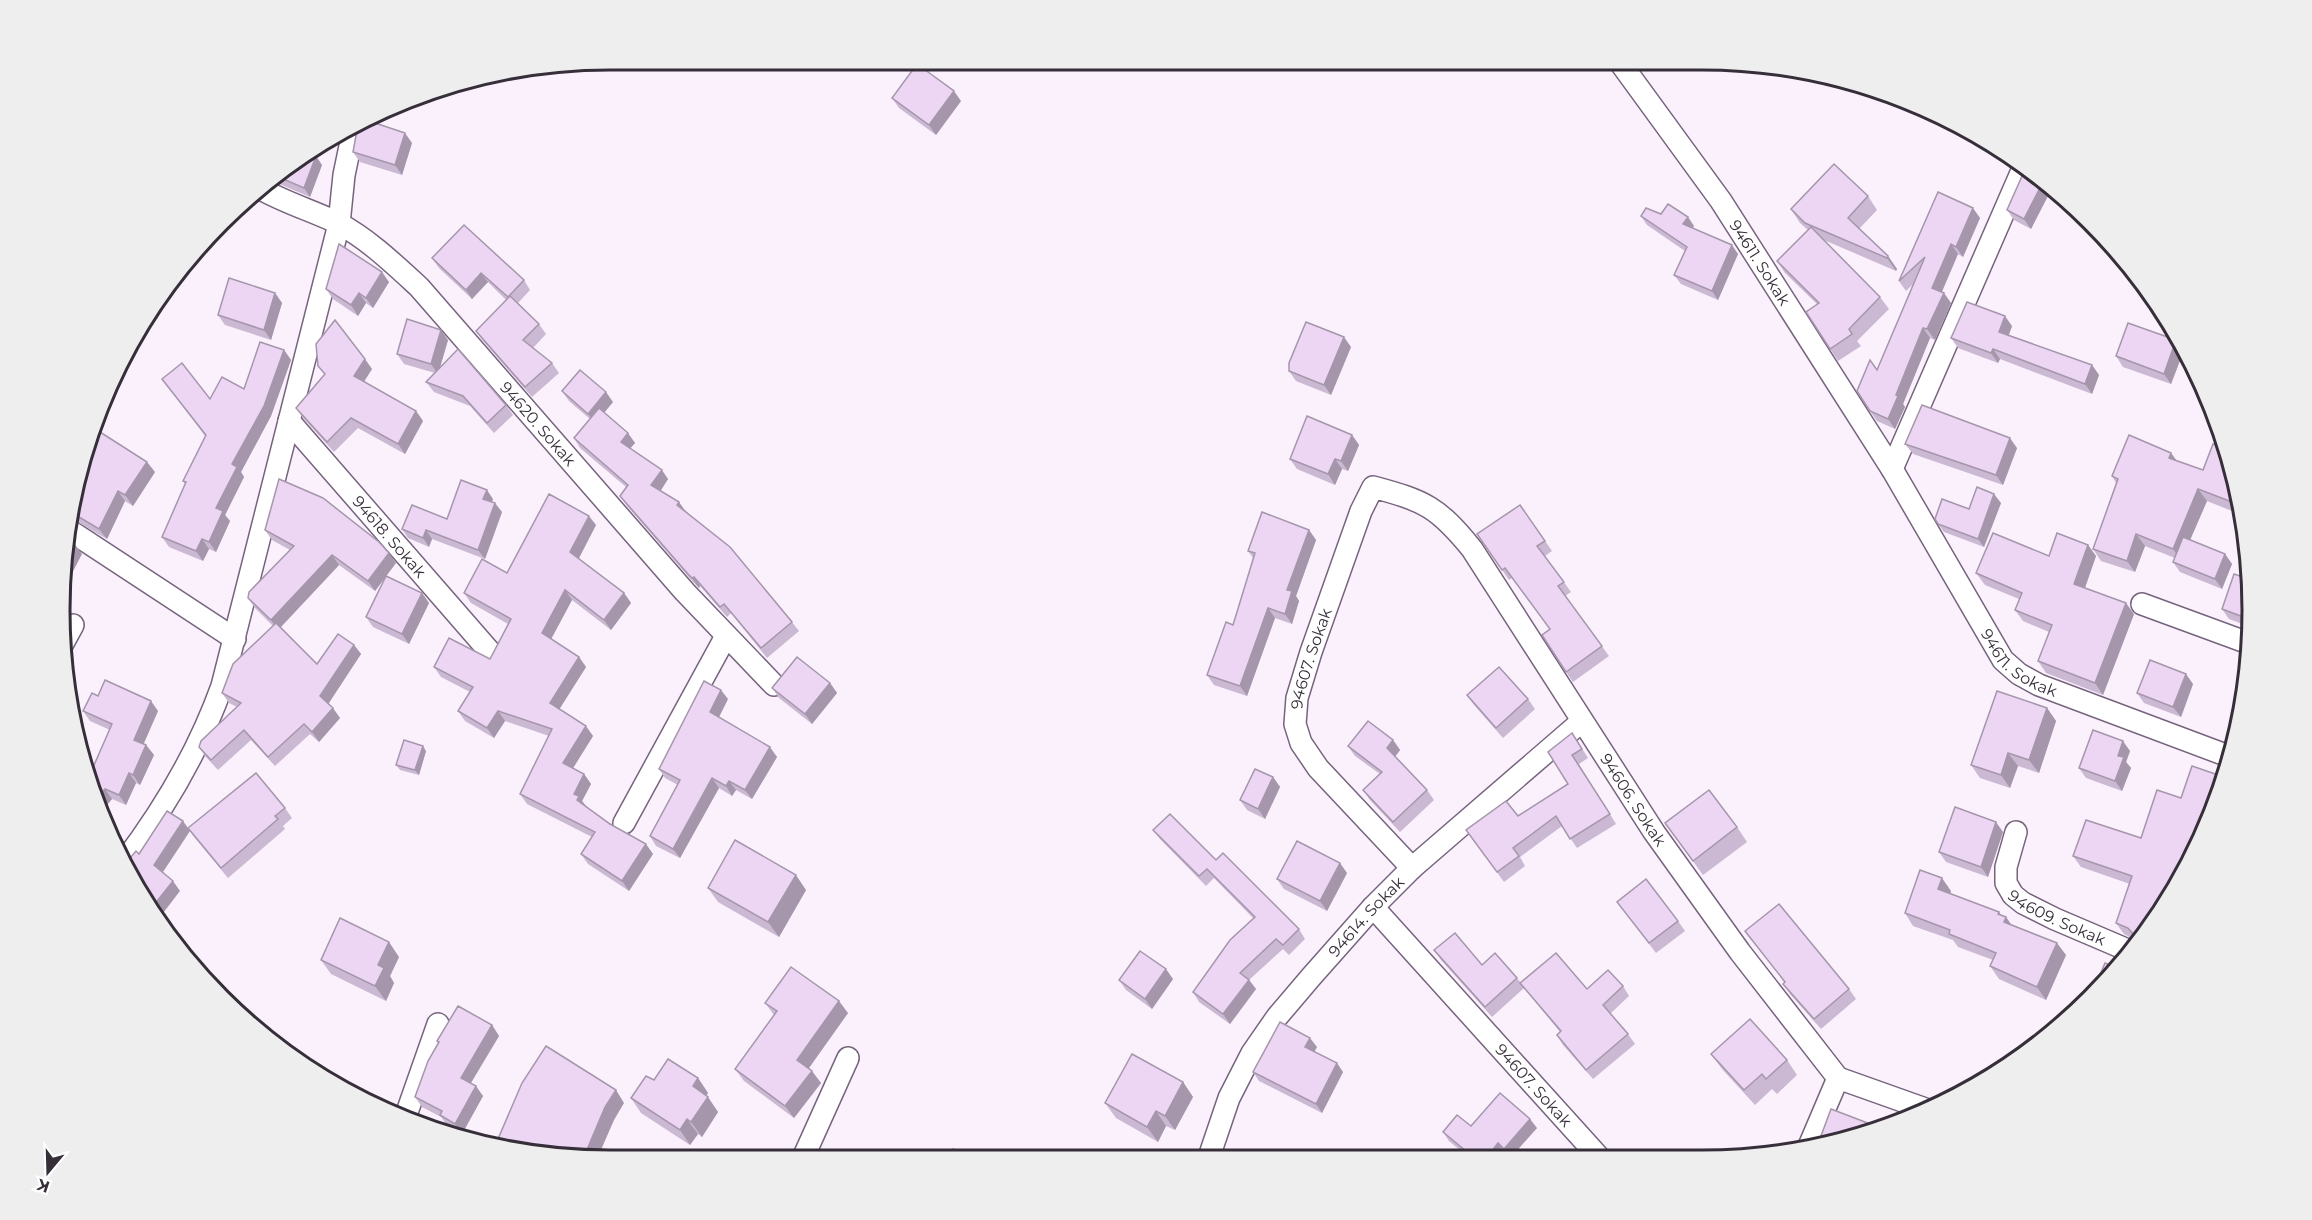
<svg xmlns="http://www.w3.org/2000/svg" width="2312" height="1220" viewBox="0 0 2312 1220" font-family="Montserrat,sans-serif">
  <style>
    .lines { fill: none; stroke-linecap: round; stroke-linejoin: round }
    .street-casing { stroke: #76637d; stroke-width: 24 }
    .street { stroke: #fff; stroke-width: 21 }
    .wall { fill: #cbb8d2 }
    .shaded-wall { fill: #a596ab }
    .building { fill: #ecd6f4; stroke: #a596ab; stroke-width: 1.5 }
    .labels { text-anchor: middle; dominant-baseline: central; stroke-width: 4.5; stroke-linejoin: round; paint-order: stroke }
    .street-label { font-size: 16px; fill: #362e39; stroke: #fff }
    .rim { fill: none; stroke: #362e39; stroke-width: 3 }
  </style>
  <rect width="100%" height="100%" fill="#faf1fd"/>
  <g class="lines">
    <defs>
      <g id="street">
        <path id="s1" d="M1619,61L1721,201L1892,469L2003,660L2019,674L2039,685L2231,757"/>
        <path id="s2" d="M261,189C286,203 313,211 338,223C368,239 394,264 419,287L685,592L774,685"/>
        <path id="s3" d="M289,421L491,653"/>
        <polyline points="1892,469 2024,166"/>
        <polyline points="72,532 235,639"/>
        <polyline points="2142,604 2251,644"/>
        <polyline points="61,647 73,625"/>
        <polyline points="624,823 726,636"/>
        <path id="s4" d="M2016,832L2006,867V883L2013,895L2023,903L2055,919L2130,951"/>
        <path d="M124,862C165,808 199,750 222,686L339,224L344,175L353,132"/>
        <path id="s5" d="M1412,868L1318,768L1301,743L1295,724L1297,698L1311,652L1361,511L1373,487C1425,501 1438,507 1472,549L1654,832L1740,952L1838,1078L1809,1146"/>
        <path id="s6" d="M1373,907L1598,1156"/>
        <polyline points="1838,1078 1928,1110"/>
        <polyline points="405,1118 438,1024"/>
        <path id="s7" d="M1209,1157L1229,1098L1252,1053L1277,1017L1311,977L1373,907L1412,868L1581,722"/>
        <polyline points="803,1158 848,1058"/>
      </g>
    </defs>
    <use href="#street" class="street-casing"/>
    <use href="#street" class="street"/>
  </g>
  <g class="wall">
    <polygon points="892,98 961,101 936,135 899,108"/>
    <polygon points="412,143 402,175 360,162 353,152"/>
    <polygon points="322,165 310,197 270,180 275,174"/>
    <polygon points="2037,174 2052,188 2031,229 2014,220 2007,210"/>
    <polygon points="1938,192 1980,218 1963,257 1958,254 1942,292 1951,303 1935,340 1930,338 1903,404 1905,407 1895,429 1877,421 1870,411 1877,370 1913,284 1906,291 1899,281"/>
    <polygon points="1868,196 1877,210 1859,229 1888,256 1897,269 1896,271 1824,240 1880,297 1889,309 1857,341 1861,346 1838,361 1830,349 1817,304 1785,273 1777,261 1808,230 1800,223 1791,209"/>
    <polygon points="1661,214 1694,226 1692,228 1738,254 1718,300 1681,284 1674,275 1685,251 1647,225 1641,216"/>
    <polygon points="432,258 524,280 530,290 518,303 539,324 546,334 533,348 552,363 559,373 532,397 483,341 476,331 506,300 488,282 472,299 439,268"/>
    <polygon points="389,282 373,308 366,303 358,316 333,299 326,289"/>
    <polygon points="275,293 282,303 271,340 225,325 218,315"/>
    <polygon points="2012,326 2009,335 2092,365 2099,375 2092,394 2000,359 1998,363 1958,348 1951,338"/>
    <polygon points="448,340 440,368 506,405 513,415 494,433 470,406 434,392 426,382 435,373 404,364 397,354"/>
    <polygon points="2176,340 2184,350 2171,384 2123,367 2116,356"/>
    <polygon points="1351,347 1331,395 1296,381 1289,371"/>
    <polygon points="284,350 291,360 271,416 241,472 244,477 225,515 230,521 216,552 209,549 203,561 169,547 162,537 185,484 183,481 205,436 162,379 210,399 244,389"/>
    <polygon points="318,366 372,369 364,382 416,411 423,421 405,454 358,428 334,452 303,418 296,408 325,375"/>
    <polygon points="562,391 613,402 604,412 635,443 630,448 668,479 660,491 686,511 792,622 799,631 767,658 731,613 727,617 700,586 699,588 694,583 627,506 620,496 626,487 580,448 574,438 590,419 569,401"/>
    <polygon points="1352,435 1359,445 1348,471 1342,469 1335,485 1297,469 1290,459"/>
    <polygon points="1905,444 2017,448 2003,485 1913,454"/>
    <polygon points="2226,449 2242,515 2207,501 2190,540 2225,554 2232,564 2222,589 2180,572 2173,562 2175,558 2145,546 2135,572 2101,561 2093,549 2116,483 2112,476 2171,453 2176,460 2203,470"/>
    <polygon points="79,468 155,472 133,506 125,501 107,539 74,520"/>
    <polygon points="493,499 492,502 502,512 485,559 432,539 429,547 408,538 402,529 447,519"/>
    <polygon points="2001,503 1984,547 1944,532 1938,524"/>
    <polygon points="1520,505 1552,551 1545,556 1571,592 1565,596 1609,656 1573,682 1566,672 1550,629 1512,578 1509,580 1477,534"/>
    <polygon points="596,525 578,559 624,593 631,603 611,630 572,600 551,639 579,657 586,667 559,709 593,736 573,768 584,774 591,784 582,801 586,806 653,854 629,891 588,864 581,854 592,837 527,804 520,794 549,736 505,721 494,738 465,721 458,711 470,692 441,677 434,667 490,659 508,624 471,603 464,593 507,573"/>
    <polygon points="265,530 396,563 386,576 422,593 429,603 409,644 373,627 366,617 384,579 375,591 339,565 281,627 317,664 354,645 361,654 328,703 340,718 319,742 310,734 275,766 251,740 218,770 205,756 199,747 237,707 229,703 222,693 273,626 255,608 248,598 290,550 272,540"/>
    <polygon points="1309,530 1316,540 1296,596 1299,601 1292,624 1275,618 1247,696 1214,685 1207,675 1233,625 1253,558 1248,551"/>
    <polygon points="2088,545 2096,556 2085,588 2134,614 2103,695 2046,673 2038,661 2049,632 2023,621 2015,610 2019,599 1985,585 1976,573 2049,556"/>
    <polygon points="2249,579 2250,627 2229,619 2222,609"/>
    <polygon points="830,683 837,693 812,724 779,698 772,688"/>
    <polygon points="2193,684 2181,717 2144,703 2137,693"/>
    <polygon points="1467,695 1528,699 1535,709 1503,738 1474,705"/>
    <polygon points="98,696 158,711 143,744 146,745 154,755 140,785 136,783 126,805 112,799 100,813 110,730 90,721 83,711"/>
    <polygon points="728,699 719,717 777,757 752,799 736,790 732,796 719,788 680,858 656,846 650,836 678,785 665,778 659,769"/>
    <polygon points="2047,708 2056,721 2039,773 2018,766 2010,788 1980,778 1971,765"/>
    <polygon points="1393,740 1400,750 1395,757 1427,790 1434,800 1400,832 1370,800 1363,790 1380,774 1355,756 1348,746"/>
    <polygon points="1578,742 1588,758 1579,764 1616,824 1577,848 1562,826 1520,857 1525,866 1504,882 1466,830 1518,816 1568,784 1548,752"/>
    <polygon points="426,751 419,775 400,770 396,765"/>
    <polygon points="2130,751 2126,762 2131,768 2122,791 2086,778 2079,768"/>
    <polygon points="1273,777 1280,787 1265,819 1247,810 1240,800"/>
    <polygon points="285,808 292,818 283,826 285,829 228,878 195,838 188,828"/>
    <polygon points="1665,823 1737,827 1747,842 1703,875"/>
    <polygon points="1153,830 1216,860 1299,929 1305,939 1289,955 1283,949 1249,980 1256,989 1230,1024 1199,1002 1193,992 1254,919 1214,878 1206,886 1160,839"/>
    <polygon points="2003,832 1988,877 1946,862 1939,852"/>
    <polygon points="2141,838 2195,854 2137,941 2124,934 2116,923 2130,884 2081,867 2073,856"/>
    <polygon points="1347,873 1327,911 1284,889 1277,879"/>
    <polygon points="708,888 806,890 779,937 718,902"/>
    <polygon points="1951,891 1950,894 2006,917 2011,925 2066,955 2046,1000 1999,979 1990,966 1993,960 1958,947 1953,940 1913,926 1905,913"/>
    <polygon points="1617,902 1678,921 1685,931 1656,953"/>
    <polygon points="1745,931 1849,989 1856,999 1821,1029 1790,994 1783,984 1785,982"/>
    <polygon points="1434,950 1517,978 1521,983 1587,989 1623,986 1629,996 1610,1014 1628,1034 1635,1044 1593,1079 1563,1045 1557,1035 1560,1032 1524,988 1492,1017 1441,960"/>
    <polygon points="399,957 390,976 394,983 386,1001 331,974 321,960"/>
    <polygon points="1173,979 1152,1009 1126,990 1119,980"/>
    <polygon points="765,1003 848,1013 809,1068 821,1083 794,1118 744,1081 735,1069 774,1015"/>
    <polygon points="492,1025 499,1036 470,1083 483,1096 462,1134 447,1125 441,1117 422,1107 415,1097 438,1042 437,1041"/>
    <polygon points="1317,1047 1314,1051 1343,1072 1322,1113 1259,1081 1253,1072"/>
    <polygon points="1711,1054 1787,1060 1797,1075 1777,1094 1772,1089 1755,1105 1722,1069"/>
    <polygon points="698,1078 708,1093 706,1096 718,1112 702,1137 698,1134 690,1145 641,1113 631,1098 654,1080"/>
    <polygon points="1183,1082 1193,1097 1175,1130 1166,1126 1158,1142 1116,1118 1105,1103"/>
    <polygon points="1471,1126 1537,1128 1512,1156 1509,1156 1505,1153 1502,1156 1467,1156 1449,1141 1443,1132"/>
  </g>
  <g class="shaded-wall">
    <polygon points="954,91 961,101 936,135 929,125"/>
    <polygon points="405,133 412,143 402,175 395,165"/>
    <polygon points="316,156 322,165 310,197 304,188"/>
    <polygon points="2044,180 2052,188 2031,229 2024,219"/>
    <polygon points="1973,208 1980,218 1963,257 1956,247"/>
    <polygon points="1688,217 1694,226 1689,233 1683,224"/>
    <polygon points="1951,244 1958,254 1939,298 1932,288"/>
    <polygon points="1732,245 1738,254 1718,300 1712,291"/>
    <polygon points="1888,256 1897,269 1896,271 1887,258"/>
    <polygon points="382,272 389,282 373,308 366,298"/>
    <polygon points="481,273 488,282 472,299 466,290"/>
    <polygon points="275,293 282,303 271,340 264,330"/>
    <polygon points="359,293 366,303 358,316 351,305"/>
    <polygon points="1944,293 1951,303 1935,340 1927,329"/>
    <polygon points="2005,316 2012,326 2006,342 1999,332"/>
    <polygon points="1923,328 1930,338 1903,404 1905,407 1895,429 1888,419 1896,395"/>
    <polygon points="441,330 448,340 438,374 431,364"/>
    <polygon points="1344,337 1351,347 1331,395 1324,385"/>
    <polygon points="2176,340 2184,350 2171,384 2164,374"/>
    <polygon points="1993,349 2000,359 1998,363 1991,353"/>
    <polygon points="284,350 291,360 271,416 241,472 244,477 225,515 230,521 216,552 209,542 216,508 232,464"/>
    <polygon points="365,359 372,369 361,386 354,376"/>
    <polygon points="2092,365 2099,375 2092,394 2085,384"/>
    <polygon points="606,392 613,402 595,424 588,414"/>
    <polygon points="416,411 423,421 405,454 398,444"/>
    <polygon points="628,433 635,443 628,451 621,442"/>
    <polygon points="1352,435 1359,445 1348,471 1341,461"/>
    <polygon points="2010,438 2017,448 2003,485 1996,475"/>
    <polygon points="2171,453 2179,464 2169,458"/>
    <polygon points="1335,459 1342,469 1335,485 1328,474"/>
    <polygon points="147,462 155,472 133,506 125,495"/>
    <polygon points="662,470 668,479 658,495 651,485"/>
    <polygon points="2198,489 2207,501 2181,561 2173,549"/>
    <polygon points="487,490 493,499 489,508 483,499"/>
    <polygon points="118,491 125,501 107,539 99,529"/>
    <polygon points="1994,494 2001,503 1984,547 1978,539"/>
    <polygon points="679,502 686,512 677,505"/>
    <polygon points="495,503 502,512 485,559 478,550"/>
    <polygon points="589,516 596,525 577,562 570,552"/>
    <polygon points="426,530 432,539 429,547 423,538"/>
    <polygon points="1309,530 1316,540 1296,596 1299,601 1292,624 1285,614 1287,590"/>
    <polygon points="2136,534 2145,546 2135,572 2127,561"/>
    <polygon points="202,539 209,549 203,561 196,551"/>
    <polygon points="74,543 82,554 67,583 71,550"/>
    <polygon points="2088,545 2096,556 2082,596 2074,584"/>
    <polygon points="389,553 396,563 375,591 368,581"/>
    <polygon points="2225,554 2232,564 2222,589 2215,579"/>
    <polygon points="332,555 339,565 278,630 271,620"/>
    <polygon points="694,577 700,586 699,588 692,578"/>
    <polygon points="565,590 572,600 549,643 542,633"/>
    <polygon points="422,593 429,603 409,644 402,634"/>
    <polygon points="624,593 631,603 611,630 604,620"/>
    <polygon points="2126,603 2134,614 2103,695 2095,683"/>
    <polygon points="2250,607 2250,624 2246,618"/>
    <polygon points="1268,608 1275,618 1247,696 1240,686"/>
    <polygon points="354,645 361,654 327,706 320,696"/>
    <polygon points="579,657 586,667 557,713 550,703"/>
    <polygon points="2186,674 2193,684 2181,717 2173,707"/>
    <polygon points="830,683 837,693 812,724 805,714"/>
    <polygon points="721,690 728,699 717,721 710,712"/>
    <polygon points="151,701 158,711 141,750 134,740"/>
    <polygon points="333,708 340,718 319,742 312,732"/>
    <polygon points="2047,708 2056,721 2039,773 2029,760"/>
    <polygon points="498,711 505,721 494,738 487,728"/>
    <polygon points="586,726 593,736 570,773 563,763"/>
    <polygon points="1393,740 1400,750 1394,758 1387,748"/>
    <polygon points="2123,741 2130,751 2126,762 2131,768 2122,791 2115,781 2118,756"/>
    <polygon points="146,745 154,755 140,785 133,775"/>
    <polygon points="423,746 426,751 419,775 415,770"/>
    <polygon points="770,747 777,757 752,799 745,790"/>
    <polygon points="2008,753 2018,766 2010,788 2001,775"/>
    <polygon points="129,773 136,783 126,805 119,795"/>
    <polygon points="584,774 591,784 582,801 586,806 577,800 574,794"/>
    <polygon points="1273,777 1280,787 1265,819 1258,809"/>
    <polygon points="712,778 719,788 680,858 673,849"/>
    <polygon points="729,781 736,790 732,796 726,786"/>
    <polygon points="105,789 112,799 100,813 97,798"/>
    <polygon points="183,821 190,831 161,875 154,865"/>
    <polygon points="1996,822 2003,832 1988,877 1981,867"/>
    <polygon points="646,844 653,854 629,891 622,881"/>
    <polygon points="1340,863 1347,873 1327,911 1320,901"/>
    <polygon points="796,875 806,890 779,937 768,922"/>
    <polygon points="1942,878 1951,891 1947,902 1938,889"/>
    <polygon points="173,881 180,891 157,921 150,910"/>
    <polygon points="1999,912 2005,920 2006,917 2015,930 2013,935 1998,914"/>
    <polygon points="389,942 399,957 390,976 394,983 386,1001 375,986 378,965"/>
    <polygon points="2057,943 2066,955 2046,1000 2037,987"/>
    <polygon points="1166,969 1173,979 1152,1009 1145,999"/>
    <polygon points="1249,980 1256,989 1230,1024 1223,1014"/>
    <polygon points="839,1001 848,1013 806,1072 797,1060"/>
    <polygon points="492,1025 499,1036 468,1088 461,1078"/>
    <polygon points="1310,1038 1317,1047 1312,1056 1305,1047"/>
    <polygon points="1337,1063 1343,1072 1322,1113 1316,1104"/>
    <polygon points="812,1071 821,1083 794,1118 785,1106"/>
    <polygon points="698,1078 708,1093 703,1101 693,1086"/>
    <polygon points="1183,1082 1193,1097 1175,1130 1165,1116"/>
    <polygon points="476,1086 483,1096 462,1134 455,1124"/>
    <polygon points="616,1090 624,1103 614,1120 597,1159 583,1159 605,1107"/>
    <polygon points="708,1097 718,1112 702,1137 691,1122"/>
    <polygon points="1156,1111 1166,1126 1158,1142 1147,1127"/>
    <polygon points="687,1119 698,1134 690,1145 680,1130"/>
    <polygon points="1530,1119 1537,1128 1512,1156 1510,1156 1504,1149"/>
    <polygon points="1498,1143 1505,1153 1502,1156 1488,1156"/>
  </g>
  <g class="building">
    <polygon points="917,64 954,91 929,125 892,98"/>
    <polygon points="372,122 405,133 395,165 353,152 357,130"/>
    <polygon points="311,154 316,156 304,188 274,175"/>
    <polygon points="1834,164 1868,196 1848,218 1888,256 1887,258 1805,223 1791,209"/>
    <polygon points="2026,167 2037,174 2044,180 2024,219 2007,210"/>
    <polygon points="1938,192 1973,208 1956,247 1951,244 1932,288 1944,293 1927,329 1923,328 1896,395 1898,396 1888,419 1870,411 1857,391 1870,360 1877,370 1925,257 1899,281"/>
    <polygon points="1668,204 1688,217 1683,224 1732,245 1712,291 1674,275 1687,247 1641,216 1646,208 1661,214"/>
    <polygon points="464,225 524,280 508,297 481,273 466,290 432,258"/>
    <polygon points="1811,227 1880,297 1849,329 1852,334 1830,349 1806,312 1819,303 1777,261"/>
    <polygon points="339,244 382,272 366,298 359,293 351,305 326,289"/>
    <polygon points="229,278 275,293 264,330 218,315"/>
    <polygon points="510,296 539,324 523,340 552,363 525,387 476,331"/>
    <polygon points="1967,302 2005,316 1999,332 2092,365 2085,384 1993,349 1991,353 1951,338"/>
    <polygon points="407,319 441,330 431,364 397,354"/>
    <polygon points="335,320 365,359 354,376 416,411 398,444 351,418 327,442 296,408 325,374 318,366 316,344"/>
    <polygon points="1306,322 1344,337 1324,385 1289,371 1289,363"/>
    <polygon points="2128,323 2176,340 2164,374 2116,356"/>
    <polygon points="260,342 284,350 264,406 232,464 237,467 216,508 223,511 209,542 202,539 196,551 162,537 186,482 183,481 206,435 162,379 182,363 210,399 222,377 244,389"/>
    <polygon points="458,349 506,405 487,423 463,396 426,382"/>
    <polygon points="580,370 606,392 588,414 562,391"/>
    <polygon points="1922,405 2010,438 1996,475 1905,444"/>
    <polygon points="599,408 628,433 621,442 662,470 651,485 679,502 677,505 730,547 792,622 761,648 724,604 720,607 694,577 692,578 688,574 620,496 628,485 574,438"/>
    <polygon points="1307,416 1352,435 1341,461 1335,459 1328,474 1290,459"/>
    <polygon points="100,432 147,462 125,495 118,491 99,529 74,514 79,468 82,460"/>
    <polygon points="2129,435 2171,453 2169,458 2203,470 2213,444 2226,449 2240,505 2198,489 2173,549 2136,534 2127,561 2093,549 2118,479 2112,476"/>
    <polygon points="279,479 323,498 379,542 389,553 368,581 332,555 271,620 248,598 249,592 294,546 265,530"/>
    <polygon points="461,480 487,490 483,499 495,503 478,550 426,530 423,538 402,529 412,505 447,519"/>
    <polygon points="1977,487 1994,494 1978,539 1938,524 1935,519 1942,499 1969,509"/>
    <polygon points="549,494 589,516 570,552 624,593 604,620 565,590 542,633 579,657 550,703 586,726 563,763 584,774 574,794 579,796 577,800 610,824 646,844 622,881 581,854 595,832 520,794 552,729 498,711 487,728 458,711 473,687 434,667 449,638 490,659 511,619 464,593 482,559 507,573"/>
    <polygon points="1520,505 1545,541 1537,546 1564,582 1558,586 1602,646 1566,672 1542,635 1550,629 1505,568 1502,570 1477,534"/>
    <polygon points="1262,512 1309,530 1287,590 1292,591 1285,614 1268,608 1240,686 1207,675 1226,622 1233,625 1255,553 1248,551"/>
    <polygon points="1993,533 2049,556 2057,533 2088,545 2074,584 2126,603 2095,683 2038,661 2052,625 2015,610 2022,593 1976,573"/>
    <polygon points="2183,537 2225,554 2215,579 2173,562"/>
    <polygon points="72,541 74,543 71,550"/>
    <polygon points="2234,574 2249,579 2250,607 2246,618 2222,609"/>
    <polygon points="386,576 422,593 402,634 366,617"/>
    <polygon points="276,623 317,664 338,634 354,645 320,696 333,708 312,732 304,724 268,757 244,730 211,760 199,747 201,741 241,703 222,693 233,664"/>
    <polygon points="797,657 830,683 805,714 772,688"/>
    <polygon points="2150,660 2186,674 2173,707 2137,693"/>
    <polygon points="1499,667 1528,699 1496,728 1467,695"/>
    <polygon points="105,680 151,701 134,740 146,745 133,775 129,773 119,795 105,789 97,798 91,772 112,724 83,711 92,693 98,696"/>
    <polygon points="704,681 721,690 710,712 770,747 745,790 729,781 726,786 712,778 673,849 650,836 680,780 659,769"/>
    <polygon points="1997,691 2047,708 2029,760 2008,753 2001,775 1971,765"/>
    <polygon points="1368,721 1393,740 1387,748 1427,790 1393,822 1363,790 1382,772 1348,746"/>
    <polygon points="2093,730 2123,741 2118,756 2124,757 2115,781 2079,768"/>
    <polygon points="1572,733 1582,749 1572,755 1610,814 1570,839 1556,816 1513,848 1519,856 1497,872 1466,830 1506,801 1518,816 1568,784 1548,752"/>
    <polygon points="404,740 423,746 415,770 396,765"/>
    <polygon points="2192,766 2224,777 2195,854 2139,937 2134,935 2128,928 2116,923 2132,876 2073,856 2086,820 2141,838 2157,790 2181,798"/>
    <polygon points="1255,769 1273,777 1258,809 1240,800"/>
    <polygon points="256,773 285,808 275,816 278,819 221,868 188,828"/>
    <polygon points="1709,790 1737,827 1693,861 1665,823"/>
    <polygon points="1955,807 1996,822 1981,867 1939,852"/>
    <polygon points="167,811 183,821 154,865 173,881 150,910 125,864 136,851 139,854"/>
    <polygon points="1170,814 1216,860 1223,853 1299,929 1283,945 1276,939 1240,973 1249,980 1223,1014 1193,992 1230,940 1255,917 1207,869 1199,876 1153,830"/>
    <polygon points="735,840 796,875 768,922 708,888"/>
    <polygon points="1297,841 1340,863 1320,901 1277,879"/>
    <polygon points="1920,870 1942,878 1938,889 1999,912 1998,914 2006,917 2004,922 2057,943 2037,987 1990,966 1996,953 1949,934 1950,930 1905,913"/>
    <polygon points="1646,879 1678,921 1649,943 1617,902"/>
    <polygon points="1779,904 1849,989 1814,1019 1783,984 1785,982 1745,931"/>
    <polygon points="340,918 389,942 378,965 384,968 375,986 321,960"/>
    <polygon points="1455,933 1482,965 1495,953 1517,978 1485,1007 1434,950"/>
    <polygon points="1140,951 1166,969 1145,999 1119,980"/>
    <polygon points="1556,953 1587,989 1608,970 1623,986 1603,1005 1628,1034 1586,1070 1557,1035 1561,1031 1520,983"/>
    <polygon points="2105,963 2118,968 2115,973 2093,992"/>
    <polygon points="791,967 839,1001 797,1060 812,1071 785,1106 735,1069 777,1011 765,1003"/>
    <polygon points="458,1006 492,1025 461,1078 476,1086 455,1124 440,1115 442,1111 415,1097 428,1061 439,1042 437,1041"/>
    <polygon points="1750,1019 1787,1060 1766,1079 1762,1074 1744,1090 1711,1054"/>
    <polygon points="1280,1022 1310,1038 1305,1047 1337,1063 1316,1104 1253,1072"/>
    <polygon points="546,1046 616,1090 605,1107 583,1159 574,1159 495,1146 522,1083"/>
    <polygon points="1132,1054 1183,1082 1165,1116 1156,1111 1147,1127 1105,1103"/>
    <polygon points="668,1059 698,1078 693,1086 708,1097 691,1122 687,1119 680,1130 631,1098 646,1076 654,1080"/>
    <polygon points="1500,1093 1530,1119 1504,1149 1498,1143 1488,1156 1472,1156 1443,1132 1457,1115 1471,1126"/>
    <polygon points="1831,1109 1878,1127 1818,1144"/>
    <polygon points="1895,1116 1909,1119 1893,1123"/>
    <polygon points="953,1149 969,1158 948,1158"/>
    <polygon points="731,1151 751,1158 729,1158"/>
  </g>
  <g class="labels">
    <g class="street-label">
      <text stroke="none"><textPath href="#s1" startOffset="246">94611. Sokak</textPath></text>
      <text stroke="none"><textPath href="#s2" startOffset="369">94620. Sokak</textPath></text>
      <text stroke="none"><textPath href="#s3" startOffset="153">94618. Sokak</textPath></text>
      <text stroke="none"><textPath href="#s5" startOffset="255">94607. Sokak</textPath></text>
      <text stroke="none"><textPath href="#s1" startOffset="726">94611. Sokak</textPath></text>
      <text stroke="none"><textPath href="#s5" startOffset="856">94606. Sokak</textPath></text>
      <text stroke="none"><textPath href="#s4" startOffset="116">94609. Sokak</textPath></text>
      <text stroke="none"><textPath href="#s7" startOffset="291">94614. Sokak</textPath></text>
      <text stroke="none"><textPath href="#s6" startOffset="240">94607. Sokak</textPath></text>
    </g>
  </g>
  <path d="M0 0H2312V1220H0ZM610 70H1702A540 540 0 0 1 2242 610V610A540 540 0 0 1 1702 1150H610A540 540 0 0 1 70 610V610A540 540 0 0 1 610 70Z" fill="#efeeef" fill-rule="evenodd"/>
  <path class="rim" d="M610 70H1702A540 540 0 0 1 2242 610V610A540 540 0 0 1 1702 1150H610A540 540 0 0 1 70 610V610A540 540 0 0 1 610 70Z"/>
  <g transform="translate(48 1172) rotate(199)" stroke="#ffffff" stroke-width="4.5" paint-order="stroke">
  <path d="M0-4.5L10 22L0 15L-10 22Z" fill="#362e39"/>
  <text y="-9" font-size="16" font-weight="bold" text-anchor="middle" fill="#362e39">K</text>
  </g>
</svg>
